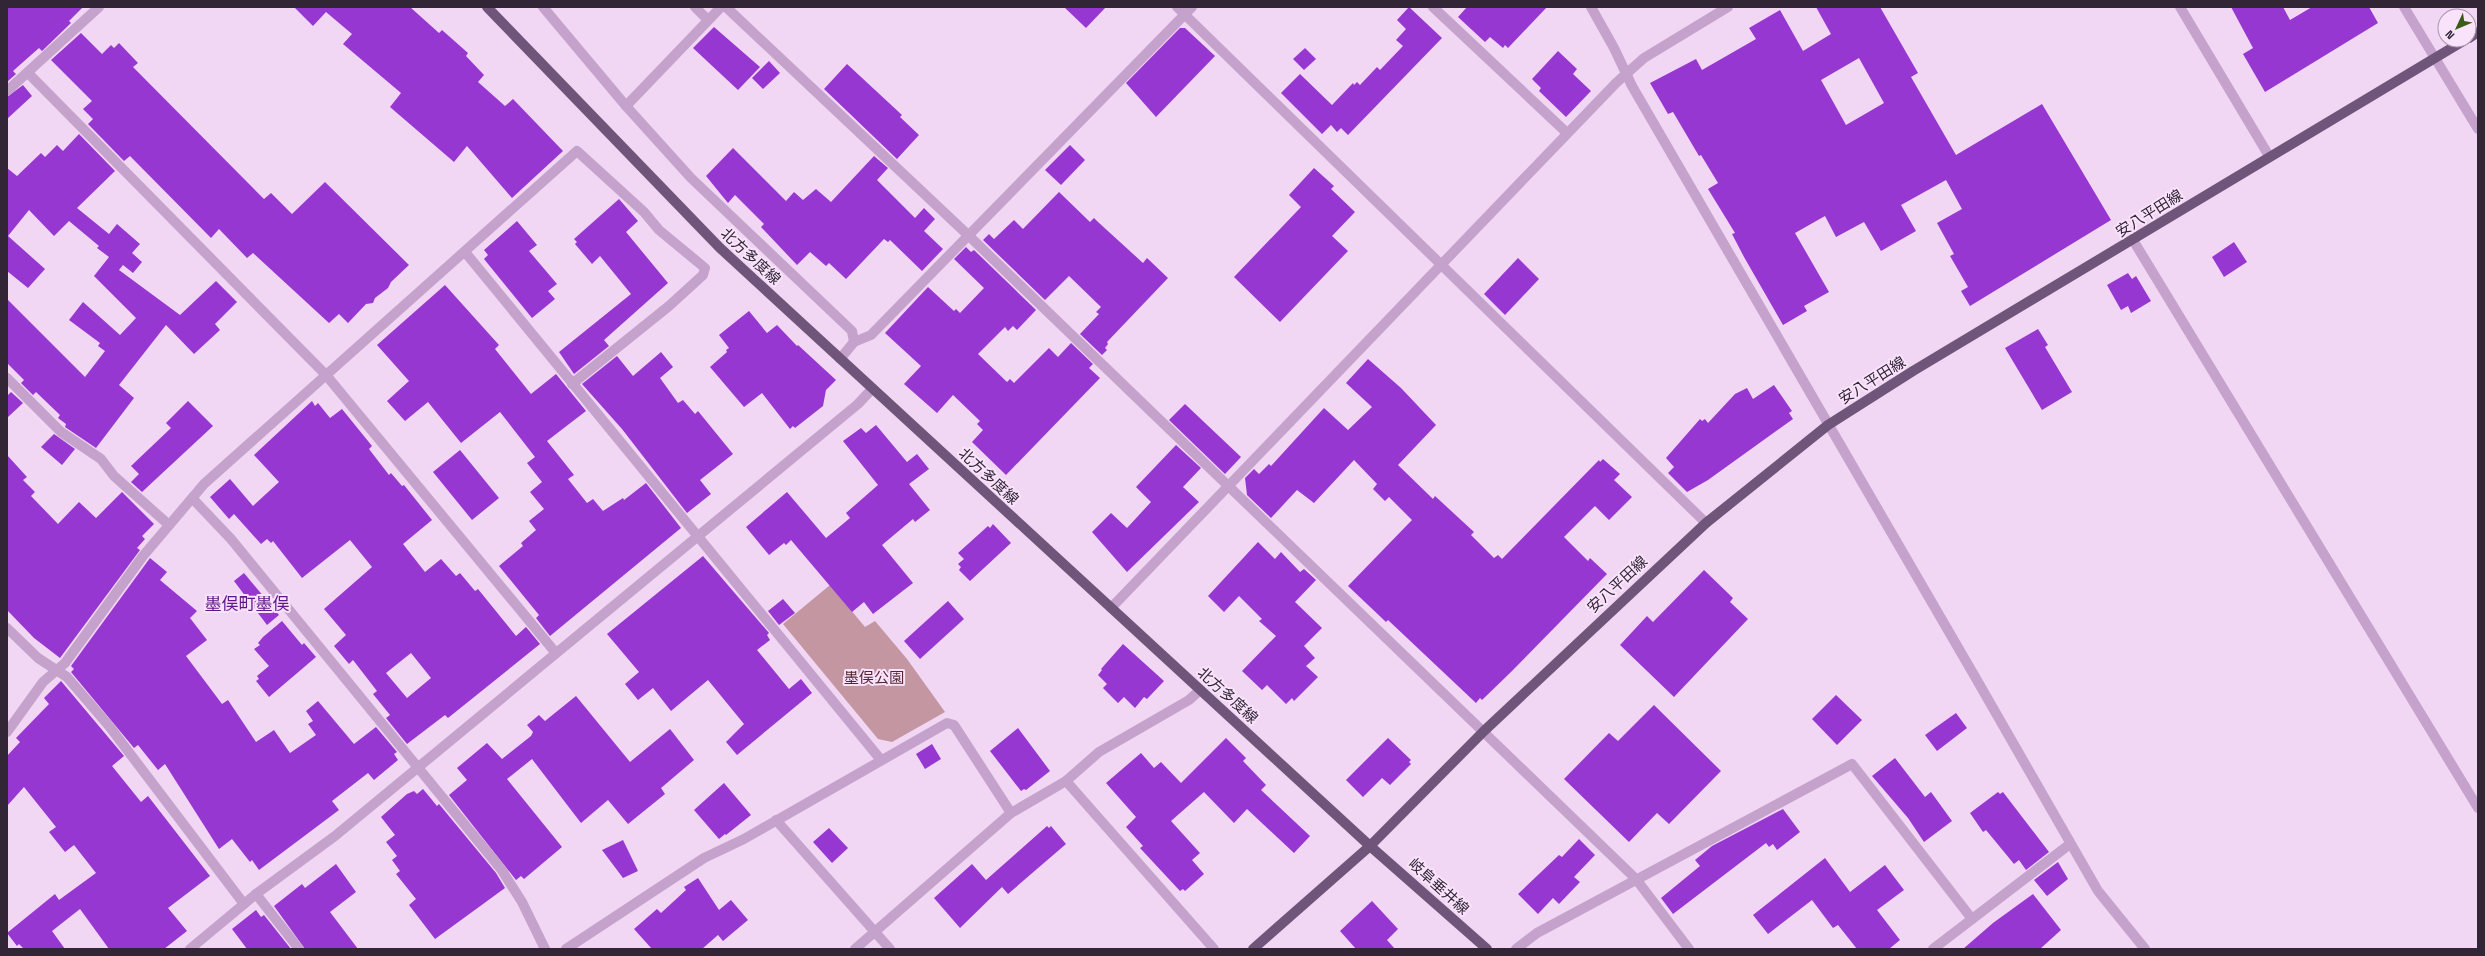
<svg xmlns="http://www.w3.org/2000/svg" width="2485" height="956" viewBox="0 0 2485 956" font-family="'Space Grotesk','Noto Sans JP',sans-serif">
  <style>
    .green { fill: #c396a2 }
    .building { fill: #9737d1; fill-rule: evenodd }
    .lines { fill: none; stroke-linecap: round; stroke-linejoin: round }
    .minor { stroke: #c5a2cc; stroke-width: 10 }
    .major { stroke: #6f5579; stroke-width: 10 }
    .labels { text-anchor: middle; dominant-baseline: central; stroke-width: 4; stroke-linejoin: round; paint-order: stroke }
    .street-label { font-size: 15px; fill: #312536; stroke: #f9e3fb }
    .park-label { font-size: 15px; fill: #562732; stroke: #f9e3fb }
    .quarter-label { font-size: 17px; fill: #60178b; stroke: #f9e3fb }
  </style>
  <rect width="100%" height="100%" fill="#f1d7f3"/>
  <polygon class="green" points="830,585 865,627 875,621 907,659 945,712 892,742 878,739 783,624"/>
  <g class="building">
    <polygon points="7,7 83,7 69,21 71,23 42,51 39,48 13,71 16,74 7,82"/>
    <polygon points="294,7 410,7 439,33 442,30 468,53 466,56 484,75 478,82 505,106 513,99 563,151 512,198 467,146 454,162 390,107 401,93 343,44 352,34 326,12 313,26"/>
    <polygon points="1064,7 1106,7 1086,28"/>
    <polygon points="1409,7 1442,38 1348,135 1341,128 1337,132 1331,125 1322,134 1281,93 1300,74 1332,105 1353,83 1354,85 1357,82 1360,85 1377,67 1380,70 1403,46 1396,40 1406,29 1397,20"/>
    <polygon points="1467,7 1547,7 1508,48 1505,45 1503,48 1490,37 1485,42 1458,17"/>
    <path d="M1816,7H1880L1918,73L1911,77L1956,155L2042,104L2111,220L1970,306L1961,291L1968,287L1950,256L1954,254L1937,223L1962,209L1946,180L1901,205L1916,231L1881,251L1864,222L1836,237L1825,216L1795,233L1829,292L1804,306L1807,311L1783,325L1744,257L1732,234L1735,233L1708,189L1718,183L1701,155L1699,156L1673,112L1668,114L1650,83L1696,59L1702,70L1756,39L1749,28L1780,10L1803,51L1831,34ZM1859,58L1884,103L1846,125L1821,80Z"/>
    <polygon points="2231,7 2283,7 2290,20 2312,7 2369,7 2378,23 2265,92 2243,54 2253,48"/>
    <polygon points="714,27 760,67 738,90 693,48"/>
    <polygon points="1180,28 1185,28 1215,56 1156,117 1126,83"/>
    <polygon points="81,33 102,54 111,45 114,48 119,43 138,63 133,67 264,199 271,193 292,214 325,182 409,265 391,282 388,288 375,298 373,303 366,304 348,323 339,314 329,323 253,253 247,258 219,229 211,238 130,156 124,161 88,124 93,119 83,109 92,101 51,60"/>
    <polygon points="1305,48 1316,59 1304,70 1293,59"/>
    <polygon points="1558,51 1577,69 1573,74 1591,91 1566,117 1539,91 1541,88 1532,79"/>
    <polygon points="769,61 780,73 763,89 752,78"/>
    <polygon points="847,64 902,115 900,117 919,135 897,159 824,89"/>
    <polygon points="23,85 32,96 7,119 7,97"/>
    <polygon points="79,134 115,171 77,208 109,234 117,224 140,244 132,253 142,262 133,273 123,265 119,270 180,315 216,281 237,302 215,324 220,330 194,354 166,325 119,385 134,398 96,448 65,427 66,424 58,418 60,415 36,392 33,395 21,383 24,380 7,363 7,299 85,377 105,351 98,346 100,343 69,320 83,302 120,335 136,318 94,276 109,257 97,248 99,246 69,221 54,236 29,210 8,236 45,269 28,288 7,271 7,168 17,176 41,153 45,157 57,145 63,151"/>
    <polygon points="1070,145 1085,160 1061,185 1045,170"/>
    <polygon points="733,148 786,201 794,192 803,200 816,189 831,202 874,156 888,168 877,180 915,218 924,208 935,219 924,231 943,249 922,271 890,240 888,242 884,239 846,279 829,263 826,266 810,252 797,265 761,227 764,224 735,195 728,203 706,176"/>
    <polygon points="1314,168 1334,186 1331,189 1355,212 1332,236 1348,251 1280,322 1234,277 1301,207 1289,195"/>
    <polygon points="1059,192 1090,222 1094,218 1098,222 1143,263 1147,258 1168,278 1107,342 1108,344 1105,348 1107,350 1102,355 1080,334 1099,314 1096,312 1101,307 1069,276 1045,300 983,240 989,234 994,239 1014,220 1023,229"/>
    <polygon points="619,199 638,221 626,232 668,283 604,340 609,346 574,374 559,352 631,294 600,256 592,264 575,244 577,242 574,239"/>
    <polygon points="517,221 537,245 529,251 557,284 548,291 555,299 532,318 484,259 488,255 484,250"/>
    <polygon points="2234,242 2247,262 2224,277 2212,257"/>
    <polygon points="966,247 971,252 974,250 1036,310 1017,330 1013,326 1008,331 1005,327 978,354 1007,382 1010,379 1014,383 1049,348 1058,357 1071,343 1093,364 1089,368 1100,378 1006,475 972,442 983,430 977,424 980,421 953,395 937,413 904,384 921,366 885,333 928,287 954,311 956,309 960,313 984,288 954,259"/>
    <polygon points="1518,258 1539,279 1505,315 1484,294"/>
    <polygon points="2128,273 2132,279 2136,276 2151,301 2131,313 2128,306 2121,310 2107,285"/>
    <polygon points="445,285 499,345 495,349 531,394 556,374 586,411 547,441 574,475 568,479 587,503 593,499 603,511 623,498 624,500 646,483 681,528 550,636 536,618 539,615 499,566 523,546 521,543 536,530 529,521 544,509 530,492 542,482 527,463 535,457 500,412 461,443 428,402 405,421 387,401 409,381 377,345"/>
    <polygon points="749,311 767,333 777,325 797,346 798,345 836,380 826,390 823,406 795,428 793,426 790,429 762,393 744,407 710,367 727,352 726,350 729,348 719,335"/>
    <polygon points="2038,329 2048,345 2045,347 2072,392 2042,410 2005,348"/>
    <polygon points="661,352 673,367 660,378 678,403 683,400 695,414 698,411 733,454 700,480 711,494 687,513 622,429 582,384 617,356 633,376"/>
    <polygon points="1368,359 1401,388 1436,425 1398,465 1433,499 1435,496 1474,532 1471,535 1494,558 1498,555 1502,559 1599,460 1600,462 1603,459 1620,474 1614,480 1632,497 1609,520 1595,506 1564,537 1588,561 1590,558 1607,574 1512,671 1482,700 1480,698 1476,703 1388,620 1386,622 1348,586 1412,520 1389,497 1385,501 1373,489 1377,484 1354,460 1314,503 1297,490 1271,518 1247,495 1245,478 1254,469 1259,474 1269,464 1271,466 1324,408 1348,430 1372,407 1346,383"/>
    <polygon points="1774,385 1792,411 1789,413 1793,419 1708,480 1687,492 1668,473 1674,467 1666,458 1700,419 1702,421 1705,419 1708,423 1735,394 1747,388 1753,399"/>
    <polygon points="11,392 23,403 7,418 7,396"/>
    <polygon points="188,401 213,426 142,492 131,482 139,474 131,466 171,428 166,423"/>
    <path d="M312,401L315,406L318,403L330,418L342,409L372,446L369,449L389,475L391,473L402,486L404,485L432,520L403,544L425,572L441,559L456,576L460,573L475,591L478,589L516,636L526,627L540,644L448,718L445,715L407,744L386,718L390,715L373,694L377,691L353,660L349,664L334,646L346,635L324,609L372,567L350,540L302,578L273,541L271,543L267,539L261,544L234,514L229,519L210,497L230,479L253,506L279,482L254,455ZM411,653L431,678L407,698L386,673Z"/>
    <polygon points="1185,404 1241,457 1225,474 1169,420"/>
    <polygon points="876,425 907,462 917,454 929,469 909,484 930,510 915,522 913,519 882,545 913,583 873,614 864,602 852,612 791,540 786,545 784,543 769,555 746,527 787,492 826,538 850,518 846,513 878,485 843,441 861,428 866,433"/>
    <polygon points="54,434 75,449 62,465 41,447"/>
    <polygon points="1176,445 1201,468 1183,487 1199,502 1127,572 1092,532 1111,513 1127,528 1151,502 1136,487"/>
    <polygon points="460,450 499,498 472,520 433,472"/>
    <polygon points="7,455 27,477 23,480 35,492 31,496 58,524 79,502 96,518 122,492 154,524 142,536 145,539 137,548 140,550 60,658 34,638 7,610"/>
    <polygon points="993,524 1011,543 970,581 959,570 961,567 958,564 964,559 958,553 988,526 990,528"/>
    <polygon points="1258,542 1275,559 1281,552 1300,572 1304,569 1316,580 1295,602 1322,628 1304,646 1315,658 1306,666 1318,677 1294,701 1292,698 1286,704 1267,685 1262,690 1242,671 1276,636 1259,621 1262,619 1239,596 1224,612 1208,596"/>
    <polygon points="703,556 769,633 767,635 770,640 757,650 789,689 801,679 812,693 737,755 726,742 744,724 708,680 671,711 653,688 638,700 625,684 639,672 607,634"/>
    <polygon points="150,558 167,572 160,580 197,611 190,618 207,640 186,656 222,704 228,700 256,742 274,730 290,753 316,735 308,724 313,721 306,711 318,701 354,744 376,727 397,752 394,754 398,760 374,780 368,773 332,801 339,810 259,870 252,860 250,862 232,839 219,849 165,764 158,770 138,745 134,748 71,672 74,669 71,666"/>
    <polygon points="1704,570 1733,598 1730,602 1748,619 1674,697 1620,645 1647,616 1653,622"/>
    <polygon points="244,573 279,615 267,625 234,581"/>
    <polygon points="783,599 795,613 779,625 768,611"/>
    <polygon points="948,601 964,619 920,659 904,641"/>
    <polygon points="282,621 302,645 304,643 316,657 269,697 256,681 259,679 257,676 269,666 254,649 260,645 258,643 263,637"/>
    <polygon points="1123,644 1164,681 1147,699 1144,697 1135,708 1124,697 1118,703 1103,688 1107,684 1098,675 1102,670 1101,669"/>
    <polygon points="61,681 124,756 112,766 141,802 148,796 210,876 168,908 187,931 164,949 109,949 80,909 52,931 65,949 24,949 19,944 17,946 7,933 55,894 59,900 96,873 74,845 65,852 49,832 56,827 24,787 7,806 7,756 20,742 16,738 49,704 44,698"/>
    <polygon points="1836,695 1862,720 1837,745 1812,719"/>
    <polygon points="576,696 630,762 670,729 694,760 661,788 665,794 628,824 608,800 581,823 532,759 507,779 562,847 524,879 521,876 516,880 449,795 467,780 457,768 487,743 502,759 531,736 533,732 527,725 539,715 545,721"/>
    <polygon points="1654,705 1721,771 1669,824 1657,813 1629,842 1564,779 1609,733 1618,741"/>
    <polygon points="1956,713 1967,728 1937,751 1925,735"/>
    <polygon points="1018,728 1050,771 1026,790 1024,789 1021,791 990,751"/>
    <polygon points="1226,738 1246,758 1243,761 1266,785 1261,790 1310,836 1294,853 1247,809 1234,823 1204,792 1171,821 1200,853 1192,860 1204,874 1185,891 1183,889 1180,891 1140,848 1143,846 1126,827 1136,817 1106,783 1141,753 1154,768 1161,762 1181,783"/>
    <polygon points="1388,738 1411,760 1409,762 1411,764 1390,785 1382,778 1363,797 1346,780"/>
    <polygon points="932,744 941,759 925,769 916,754"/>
    <polygon points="1895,758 1925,797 1931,792 1952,821 1924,842 1908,818 1872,776"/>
    <polygon points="724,783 751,815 726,835 725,834 719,839 694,810"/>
    <polygon points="423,789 437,806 439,804 496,873 505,888 435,939 409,905 416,899 396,874 400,871 392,860 397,856 386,842 395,835 381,817 407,794 414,791 417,794"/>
    <polygon points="1998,792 2000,794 2003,792 2049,852 2026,870 2019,860 2014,864 1986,830 1983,832 1970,813"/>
    <polygon points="1783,809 1800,832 1777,850 1773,844 1769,847 1766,843 1673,914 1661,898 1700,866 1695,860 1712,846"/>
    <polygon points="1047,826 1049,828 1051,826 1066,844 1008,894 1002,887 960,928 934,898 972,864 986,880"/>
    <polygon points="829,828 848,848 832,863 813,842"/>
    <polygon points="1579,839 1595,855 1574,877 1580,882 1559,904 1553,898 1538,914 1518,894 1559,855 1562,857"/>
    <polygon points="623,840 638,871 623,878 602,850"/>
    <polygon points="1825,858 1850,892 1885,865 1904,890 1877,910 1900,940 1889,949 1857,949 1838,925 1833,928 1812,900 1768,934 1753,915"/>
    <polygon points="2058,862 2068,879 2047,896 2034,880"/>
    <polygon points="336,864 356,892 330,912 358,949 305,949 274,906 302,884 305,888"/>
    <polygon points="698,878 719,910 731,900 748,920 723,941 718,935 702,949 652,949 634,929 657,909 661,913 686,890 684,887"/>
    <polygon points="2033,894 2061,930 2040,949 1963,949 1993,923"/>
    <polygon points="1372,901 1398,929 1387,940 1395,949 1356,949 1340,931"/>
    <polygon points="256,910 261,917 264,915 291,949 247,949 232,929"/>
  </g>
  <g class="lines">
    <g class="minor">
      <polyline points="543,7 626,106 691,178 852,331 854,342"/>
      <polyline points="695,7 708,20"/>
      <polyline points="726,7 968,235 1636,879 1689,949"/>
      <polyline points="1177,7 1706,523"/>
      <polyline points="1433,7 1567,133"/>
      <polyline points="1591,7 1614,48 1632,86 1974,675 2098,891 2145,949"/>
      <polyline points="2180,7 2269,156"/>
      <polyline points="2404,7 2478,129"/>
      <polyline points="28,73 326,375 555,652"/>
      <polyline points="7,91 99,7"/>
      <polyline points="626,106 721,7"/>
      <polyline points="2133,240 2478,808"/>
      <polyline points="465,252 881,760"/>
      <polyline points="840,359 854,342 871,335 1192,7"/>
      <polyline points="7,378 61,432 101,459 114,476 169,525"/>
      <polyline points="193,499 231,539 501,869 522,902 545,949"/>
      <polyline points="1111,608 1616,83 1644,58 1728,7"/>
      <polyline points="7,628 38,658 67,677 109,726 244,904"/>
      <polyline points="7,732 43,682 65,663 143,556 204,484 577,151 644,212 659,230 705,268 703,275 669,306 572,384"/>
      <polyline points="1066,781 1214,949"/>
      <polyline points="776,820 890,949"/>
      <polyline points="256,894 299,949"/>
      <polyline points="190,949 256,894 335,836 858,404 872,389"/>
      <polyline points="566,949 704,858 744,839 947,723 954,725 1011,813"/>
      <polyline points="855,949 1011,813 1066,781 1099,752 1189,700 1200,690"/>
      <polyline points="1516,949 1537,933 1852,764 1972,919"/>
      <polyline points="1933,949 2070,844"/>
    </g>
    <g class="major">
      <polyline points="487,7 720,248 1370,846 1487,949"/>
      <polyline points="2469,38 2478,32"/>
      <polyline points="1253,949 1370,846 1484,731 1706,523 1828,425 1913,371 2465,40"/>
    </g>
  </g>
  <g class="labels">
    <g class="street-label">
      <text transform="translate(2149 213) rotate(-32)">安八平田線</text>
      <text transform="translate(751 256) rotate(43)">北方多度線</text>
      <text transform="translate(1872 380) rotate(-32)">安八平田線</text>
      <text transform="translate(989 476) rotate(43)">北方多度線</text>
      <text transform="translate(1617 584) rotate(-43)">安八平田線</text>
      <text transform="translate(1228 695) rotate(42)">北方多度線</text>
      <text transform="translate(1439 886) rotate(42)">岐阜垂井線</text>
    </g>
    <g class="park-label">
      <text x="874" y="677">墨俣公園</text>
    </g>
    <g class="quarter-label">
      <text x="247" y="604">墨俣町墨俣</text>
    </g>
  </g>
  <rect width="2485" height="956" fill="none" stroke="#312536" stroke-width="16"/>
  <g transform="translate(2457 28) rotate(226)"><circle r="19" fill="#f9e3fb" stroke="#a997ac"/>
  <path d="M0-3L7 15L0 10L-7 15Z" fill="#3c5a17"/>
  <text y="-6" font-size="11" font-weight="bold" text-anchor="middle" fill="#312536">N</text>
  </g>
</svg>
